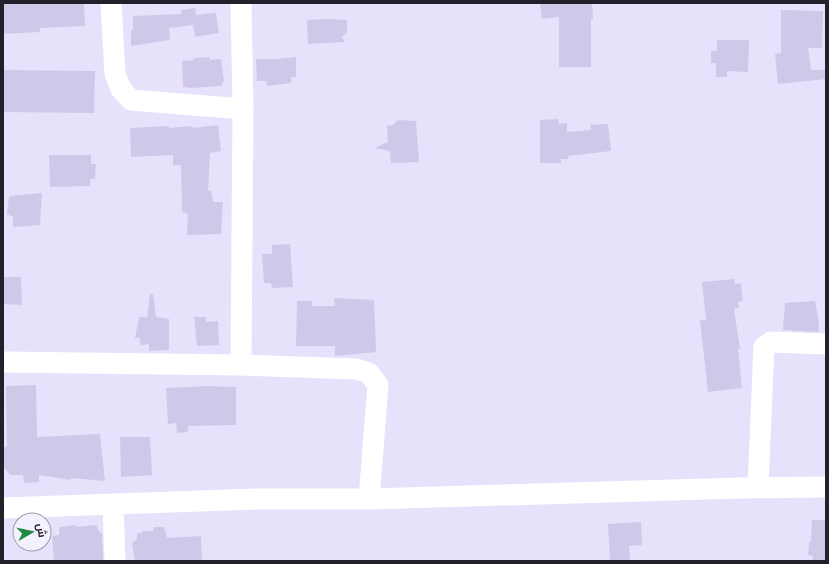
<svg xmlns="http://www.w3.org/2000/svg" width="829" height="564" viewBox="0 0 829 564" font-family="'Nunito Sans',Cairo,sans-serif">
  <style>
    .building { fill: #d0c8e9 }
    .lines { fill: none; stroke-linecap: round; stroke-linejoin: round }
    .minor { stroke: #fff; stroke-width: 21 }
  </style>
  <rect width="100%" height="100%" fill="#e8e1fc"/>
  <g class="building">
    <polygon points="3,3 84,3 85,26 40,28 40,32 3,34"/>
    <polygon points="540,3 592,3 593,19 591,19 591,67 559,67 559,17 542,19"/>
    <polygon points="195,8 196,15 216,13 219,33 195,37 193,25 169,28 170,40 131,46 131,30 133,30 133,16 181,14 181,10"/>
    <polygon points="781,10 823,11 822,48 808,48 811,70 826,70 826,79 778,84 775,54 781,53"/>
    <polygon points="328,19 347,20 347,32 342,37 345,42 308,44 307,20"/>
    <polygon points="717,40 749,40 748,72 727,71 727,77 716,77 716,63 711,63 711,51 717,51"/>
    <polygon points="209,57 210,60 221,59 224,80 221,86 191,88 183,87 182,61 194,60 193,58"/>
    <polygon points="296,57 296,77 291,77 291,83 267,86 266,81 257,81 256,59 276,59"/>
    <polygon points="3,70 95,71 94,113 3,112"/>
    <polygon points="558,119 559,124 567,123 567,132 591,130 590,125 608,124 611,151 568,156 568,159 561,159 561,163 540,163 540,120"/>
    <polygon points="398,120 416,121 419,162 391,163 390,151 374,148 388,142 387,126 393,125"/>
    <polygon points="218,125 221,151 210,153 208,190 211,191 213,202 223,202 221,234 187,235 188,214 182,212 181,165 173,165 173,155 131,157 130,128 169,126 169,128 192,126 193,128"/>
    <polygon points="49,155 91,155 91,164 96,164 95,179 90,179 90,186 50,187"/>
    <polygon points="42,193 40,225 13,227 13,217 7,214 9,196"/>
    <polygon points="290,244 293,287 272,288 271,283 264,283 262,254 272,254 272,245"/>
    <polygon points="3,277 21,277 22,305 3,304"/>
    <polygon points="734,279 735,284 741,283 743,301 738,302 739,308 734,309 740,349 738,349 742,388 708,392 700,320 706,320 702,282"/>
    <polygon points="150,294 153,294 156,317 169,319 169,350 149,351 149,344 140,345 140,338 135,338 139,317 147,317"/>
    <polygon points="334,298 374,300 376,352 335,356 335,346 296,346 297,301 312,301 312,306 335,306"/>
    <polygon points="815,301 819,323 818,332 783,330 785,303"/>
    <polygon points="194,317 206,317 206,322 218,321 219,345 197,346"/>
    <polygon points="36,385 37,437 100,434 105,481 71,478 71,480 39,475 39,482 24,483 23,475 10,475 3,466 3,447 7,447 6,386"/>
    <polygon points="207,386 236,387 236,425 188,426 188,432 177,433 176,423 168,424 166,388"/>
    <polygon points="120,437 150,437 152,475 121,477"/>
    <polygon points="812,520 826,520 826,560 812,561 813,556 808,555 809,543 811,541"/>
    <polygon points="641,522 642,545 629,546 630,561 610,561 608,524"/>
    <polygon points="76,525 76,527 97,525 98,530 102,533 103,561 54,561 52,536 59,535 59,527"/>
    <polygon points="154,527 164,527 167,538 201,536 202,561 135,561 132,543 137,539 137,533 142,533 142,531 153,531"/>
  </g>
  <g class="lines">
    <g class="minor">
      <polyline points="111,3 115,74 121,89 131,100 243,109"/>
      <polyline points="241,3 243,109 241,365"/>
      <polyline points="3,362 241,365 356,369 369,373 378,385 369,499"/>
      <polyline points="758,487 764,347 771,342 826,344"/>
      <polyline points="113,504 115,561"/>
      <polyline points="3,508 258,499 369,499 740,488 826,487"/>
    </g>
  </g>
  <rect width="829" height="564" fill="none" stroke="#23202c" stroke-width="8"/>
  <g transform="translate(32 532) rotate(81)"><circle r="19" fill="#f4f1fe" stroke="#a09daa"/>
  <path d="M0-3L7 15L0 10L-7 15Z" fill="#228b42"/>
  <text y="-6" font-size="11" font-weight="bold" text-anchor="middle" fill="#23202c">ش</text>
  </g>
</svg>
